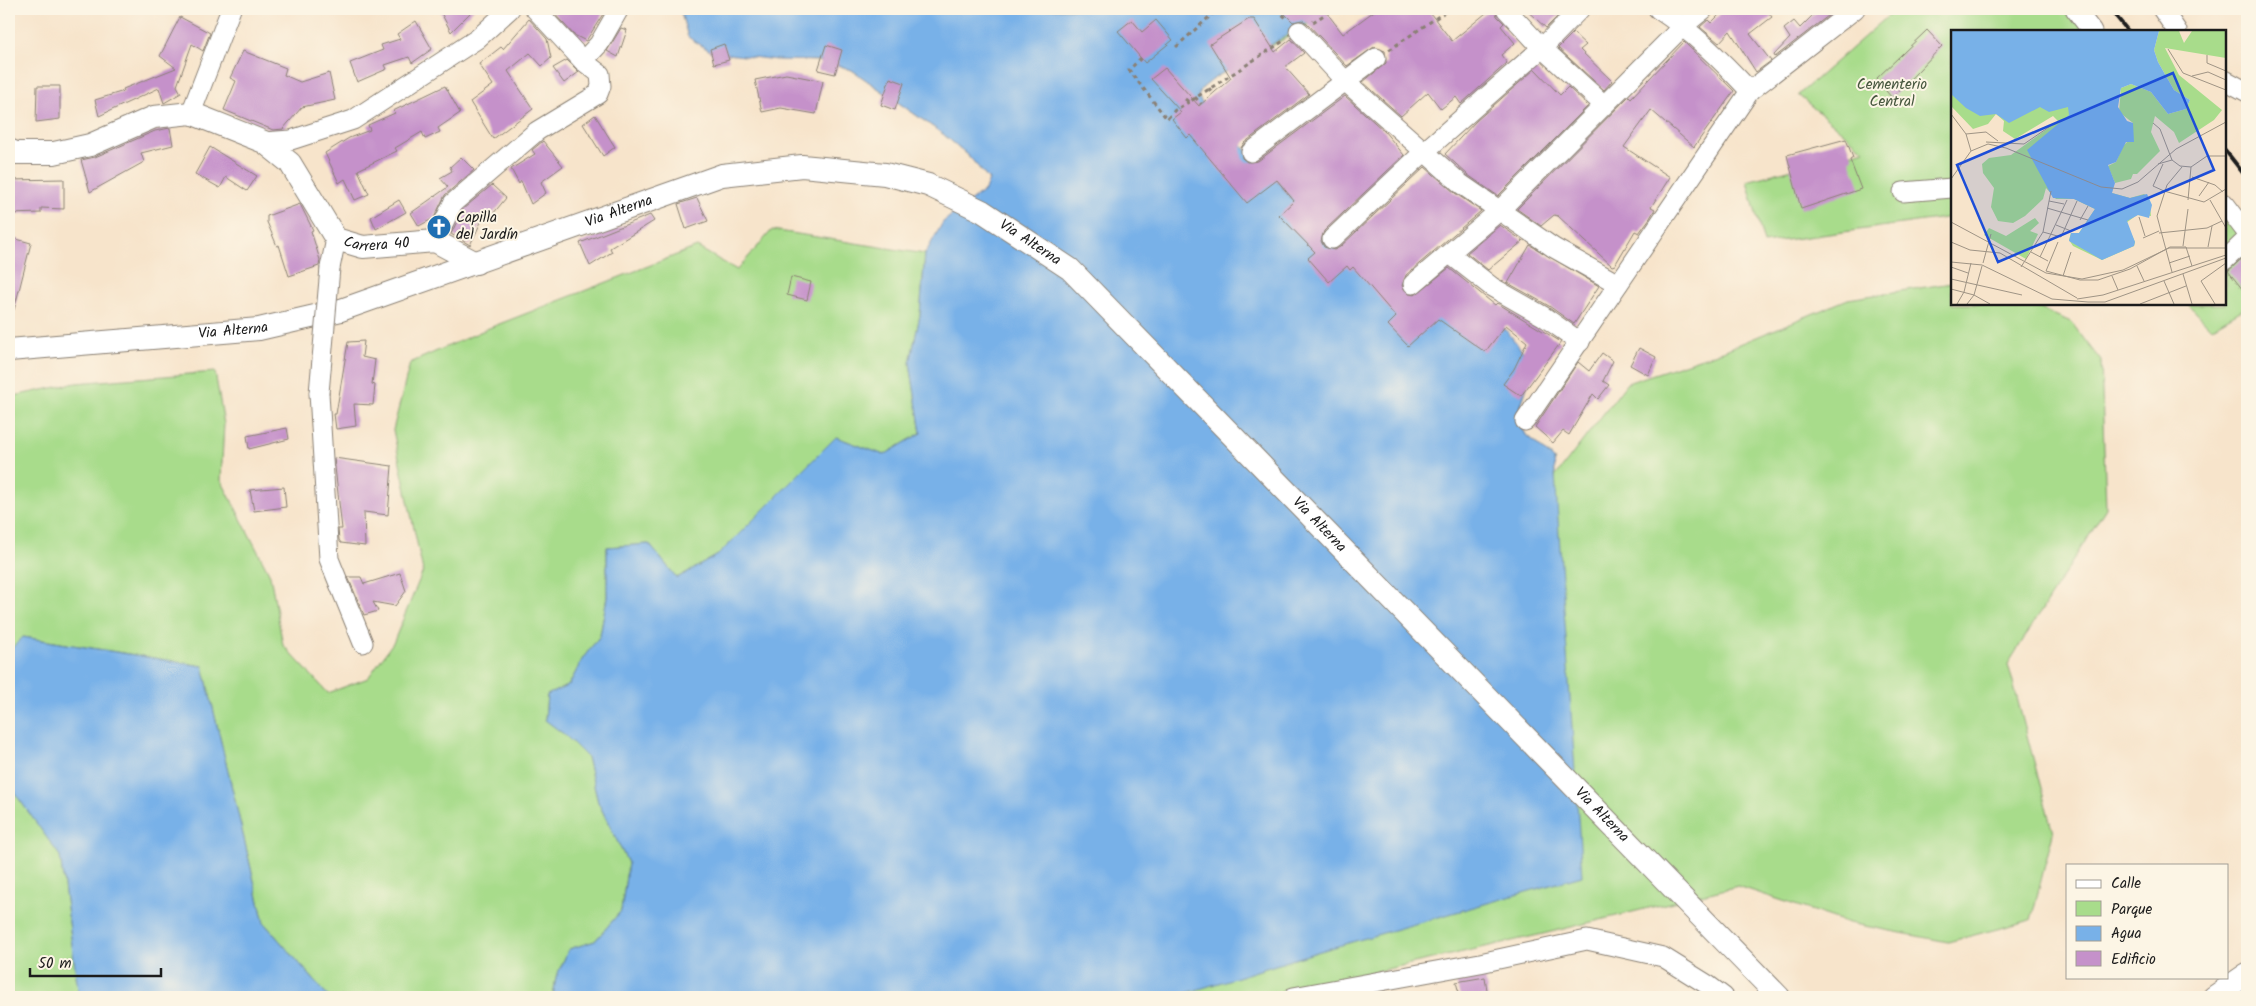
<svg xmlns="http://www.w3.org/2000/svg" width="2256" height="1006" viewBox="0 0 2256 1006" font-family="Kalam,sans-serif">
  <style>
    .green { fill: #a8dc8b; stroke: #627c54 }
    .water { fill: #78b1e8; stroke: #4a6682 }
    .building { fill: #c591ca }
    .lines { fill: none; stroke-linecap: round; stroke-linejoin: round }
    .minor-casing { stroke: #8a8074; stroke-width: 21 }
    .major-casing { stroke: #8a8074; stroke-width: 24 }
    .path { stroke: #8a8074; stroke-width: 3; stroke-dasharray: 4 4; stroke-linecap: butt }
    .minor { stroke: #fff; stroke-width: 19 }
    .major { stroke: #fff; stroke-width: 22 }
    .rail { stroke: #1c1c1c; stroke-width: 4 }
    .minor-bridge-casing { stroke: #8a8074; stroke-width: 21; stroke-linecap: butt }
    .minor-bridge { stroke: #fff; stroke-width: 19 }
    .labels { text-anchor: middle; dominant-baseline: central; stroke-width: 4; stroke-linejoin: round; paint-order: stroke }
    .park-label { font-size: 15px; fill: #46563d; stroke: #fcf5e5 }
    .street-label { font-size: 15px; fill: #1c1c1c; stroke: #fcf5e5 }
    .poi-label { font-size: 15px; fill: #1c1c1c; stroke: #fcf5e5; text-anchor: start }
    .inset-road { fill: none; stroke: #9f9485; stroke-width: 1 }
    .view { fill: #1d4ed8; fill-opacity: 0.15; stroke: #1d4ed8; stroke-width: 2.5 }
    .inset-edge { fill: none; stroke: #1c1c1c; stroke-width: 2.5 }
  </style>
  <rect width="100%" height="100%" fill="#fcf5e5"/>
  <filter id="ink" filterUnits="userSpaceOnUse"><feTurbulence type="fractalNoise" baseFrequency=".02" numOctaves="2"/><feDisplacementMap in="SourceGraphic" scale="10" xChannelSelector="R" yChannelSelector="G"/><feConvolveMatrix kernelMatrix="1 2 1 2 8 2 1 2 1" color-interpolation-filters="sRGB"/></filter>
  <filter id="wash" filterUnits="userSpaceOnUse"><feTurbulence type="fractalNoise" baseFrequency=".0096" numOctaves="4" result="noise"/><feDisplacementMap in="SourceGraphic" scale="20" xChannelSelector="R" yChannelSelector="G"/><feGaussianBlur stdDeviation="1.12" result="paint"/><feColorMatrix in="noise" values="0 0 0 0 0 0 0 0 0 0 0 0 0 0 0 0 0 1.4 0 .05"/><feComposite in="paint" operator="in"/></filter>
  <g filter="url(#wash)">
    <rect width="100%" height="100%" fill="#f7e4cb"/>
    <g class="green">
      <polygon points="680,9 1334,9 1299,31 1216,77 1201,89 1198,97 1210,114 1272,175 1313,224 1353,267 1418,291 1507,331 1530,378 1517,417 1526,435 1554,459 1555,477 1627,383 1723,351 1848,299 1952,283 1952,304 2029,304 2071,322 2101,361 2106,508 2008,664 2053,833 2031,920 1948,942 1849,923 1738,886 1543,934 1263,997 1049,997 989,180 968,155 943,134 852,70 826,61 788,60 688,37"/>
      <polygon points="1896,9 2069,9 2086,31 1952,31 1952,217 1764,243 1747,181 1864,150 1798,95"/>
      <polygon points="2225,215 2247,245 2247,307 2211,328 2188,304 2225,304"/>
      <polygon points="772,230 925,254 920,315 910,363 921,433 884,455 836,437 718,555 677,578 649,544 607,547 607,597 600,636 583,658 569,685 547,695 545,719 565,735 587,757 598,802 628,863 621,911 595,941 569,949 556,977 553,997 329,997 264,923 203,666 23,637 9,651 9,397 76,383 215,372 224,424 221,480 270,575 283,645 328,693 368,678 394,641 423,571 393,430 410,363 489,328 697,247 737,270"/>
      <polygon points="9,785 60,855 79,997 9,997"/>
    </g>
    <g class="water">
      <polygon points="680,9 1332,9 1216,77 1201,89 1198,97 1210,114 1272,175 1313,224 1353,267 1418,291 1507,331 1527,357 1530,378 1517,417 1526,435 1554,459 1582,876 1317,952 1174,997 553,997 556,977 569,949 595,941 621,911 628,863 598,802 587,757 565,735 545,720 547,695 569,685 583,658 600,636 607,597 607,547 649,544 677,578 718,555 836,437 884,455 921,433 910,363 920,315 925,254 943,222 985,190 989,180 968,155 943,134 852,70 826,61 776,60 712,52 688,37"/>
      <polygon points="23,637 203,666 264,923 329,997 79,997 60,856 9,785 9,651"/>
    </g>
    <g id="blocks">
      <g class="building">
        <polygon points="439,9 474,9 451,32"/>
        <polygon points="550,9 590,9 603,14 586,41 574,35"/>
        <polygon points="1280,9 1324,9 1343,34 1377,9 1427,9 1452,41 1491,9 1495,9 1497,16 1504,23 1501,26 1515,43 1501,55 1507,63 1461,104 1456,97 1441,109 1428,92 1401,116 1363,82 1386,63 1385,51 1374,47 1347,66 1307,23 1302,20 1293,22"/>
        <polygon points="1525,9 1565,9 1546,28"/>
        <polygon points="1725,9 1766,9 1772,17 1750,34 1771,61 1756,72 1730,31 1719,43 1700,27 1708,20 1711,23"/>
        <polygon points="1819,9 1830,9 1833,12 1775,57 1774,55 1790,38 1784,29 1794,21 1800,28"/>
        <polygon points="180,17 210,33 203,51 192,44 177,86 181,93 164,103 159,88 99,116 95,100 124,91 123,89 176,68 160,56"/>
        <polygon points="529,19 547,39 551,58 542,66 530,53 508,71 533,109 493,139 470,102 493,85 479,64 501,47 503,49"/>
        <polygon points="1249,19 1254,19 1275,52 1291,39 1304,53 1285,67 1309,94 1244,143 1241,148 1242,158 1247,162 1258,161 1345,96 1384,131 1404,155 1324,231 1321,241 1324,247 1334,250 1340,247 1425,167 1455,193 1481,211 1406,275 1402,286 1409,294 1415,295 1449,268 1495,305 1497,303 1561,342 1521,396 1503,384 1514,369 1527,342 1506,325 1485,352 1438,319 1408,346 1388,325 1396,317 1353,267 1350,270 1347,266 1329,282 1308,258 1315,252 1279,215 1294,201 1277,180 1247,203 1190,135 1187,138 1172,119 1181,112 1151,79 1165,68 1199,106 1231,78 1210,44"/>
        <polygon points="1132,20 1142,32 1156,20 1173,40 1145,63 1118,31"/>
        <polygon points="416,21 432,49 412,63 409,57 385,65 387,69 357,82 350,63 383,50 381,45 400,39 397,34"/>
        <polygon points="621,28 627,30 618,57 607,51"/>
        <polygon points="1927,30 1942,46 1892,98 1876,79"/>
        <polygon points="1573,33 1586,45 1580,50 1612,81 1604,90 1558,48"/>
        <polygon points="1684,42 1734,91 1694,147 1651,110 1624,147 1670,177 1651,207 1655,209 1650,218 1639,233 1635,231 1615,265 1612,266 1558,216 1554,215 1541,226 1517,209 1629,96 1631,98"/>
        <polygon points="724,44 729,60 714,64 710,49"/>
        <polygon points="826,45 842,50 835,74 818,70"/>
        <polygon points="243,51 286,68 284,75 300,82 329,73 335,100 302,107 283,129 273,130 224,110 236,81 230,78"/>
        <polygon points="567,60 579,72 564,83 553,68"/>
        <polygon points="1535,69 1560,95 1568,87 1588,106 1498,196 1468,175 1445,154 1476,121"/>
        <polygon points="786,74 823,81 816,114 781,108 762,112 755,80"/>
        <polygon points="890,78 904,83 895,110 881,105"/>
        <polygon points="37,86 60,86 60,119 36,122"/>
        <polygon points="445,86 460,113 438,128 440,132 425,139 422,132 395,148 397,151 358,170 369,194 355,200 345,179 339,183 325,153 349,138 370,130 368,125 395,113 393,111"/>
        <polygon points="595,115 615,147 603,156 583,124"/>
        <polygon points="170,128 173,145 141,153 144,162 90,192 81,160 95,157 155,131"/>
        <polygon points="1846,139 1853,158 1850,160 1861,189 1801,209 1787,155"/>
        <polygon points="543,141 563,166 541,182 546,193 531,204 521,181 519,184 511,169 535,154 532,150"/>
        <polygon points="210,147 257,176 247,191 226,177 220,188 195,174"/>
        <polygon points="461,157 474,170 445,195 434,218 419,226 411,213 448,187 440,178 452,171 450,167"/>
        <polygon points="64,179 64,209 41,208 41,213 9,214 9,180"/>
        <polygon points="492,185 506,198 488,220 484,216 470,245 451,234 463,209"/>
        <polygon points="697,198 708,221 686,229 678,204"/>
        <polygon points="399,200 406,212 376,229 371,217"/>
        <polygon points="300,204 313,230 311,231 320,260 319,266 289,276 279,245 277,246 267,222 267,216"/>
        <polygon points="650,215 654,221 610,248 612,252 590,266 580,243"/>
        <polygon points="1500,225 1523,241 1488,270 1467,253"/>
        <polygon points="9,237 31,243 14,310 9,309"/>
        <polygon points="1530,245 1599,286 1574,324 1549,306 1508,283"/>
        <polygon points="2247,254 2247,295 2228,271"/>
        <polygon points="791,277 811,282 807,300 787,295"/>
        <polygon points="364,341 362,357 375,360 372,384 375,385 373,405 354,404 356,426 336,429 334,414 336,414 348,342"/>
        <polygon points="1639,348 1656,357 1648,375 1630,365"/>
        <polygon points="1602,353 1613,361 1603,381 1609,385 1598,399 1593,394 1569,435 1563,431 1553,443 1535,427 1578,362 1589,371"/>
        <polygon points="287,428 289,439 249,449 247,436"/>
        <polygon points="334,458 392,466 388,515 364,512 365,546 341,543 339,540 338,529 342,529"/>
        <polygon points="284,487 286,507 254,511 250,490"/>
        <polygon points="400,573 406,591 395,606 373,602 378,611 364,615 348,577 361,577 364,584"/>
        <polygon points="1485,977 1488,997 1460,997 1456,982"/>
      </g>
    </g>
  </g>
  <g filter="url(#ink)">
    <use href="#blocks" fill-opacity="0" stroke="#8a8074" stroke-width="1"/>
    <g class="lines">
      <defs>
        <g id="minor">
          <polyline points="1506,9 1542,48 1604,105"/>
          <path d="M1658,9C1693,32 1721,60 1750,91"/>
          <polyline points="2075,9 2092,31"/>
          <polyline points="2162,9 2177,31"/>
          <polyline points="1299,31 1346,82 1461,184 1554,248 1618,284"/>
          <polyline points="583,61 599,44 619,9"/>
          <polyline points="2225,80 2247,92"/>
          <polyline points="191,113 231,9"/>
          <polyline points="264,142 291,140 353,120 477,39 510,9"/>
          <polyline points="1251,152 1376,58"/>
          <polyline points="1903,192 1952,188"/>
          <polyline points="2225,204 2247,233"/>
          <polyline points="1332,239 1425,151 1542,48 1580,9"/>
          <polyline points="435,241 453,203 537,131 598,94 601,86 600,74 583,61 535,9"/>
          <polyline points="1450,254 1492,287 1543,316 1580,342"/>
          <polyline points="2225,260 2247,239"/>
          <polyline points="330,268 336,239"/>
          <polyline points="1413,284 1499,211 1683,26 1704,9"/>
          <polyline points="319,393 329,559 363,643"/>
          <polyline points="1525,421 1750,91 1855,9"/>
          <polyline points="1293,997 1480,963 1587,940 1663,957 1708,985 1724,997"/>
        </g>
        <g id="major">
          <path id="s1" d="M9,150L16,153H54L90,145L154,117L191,113L264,142L290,163L336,239L363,247L435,241L476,263"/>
          <path id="s2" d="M9,350L259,329L341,310L722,175L802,166L885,174L928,185L982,211L1070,269L1779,997"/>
          <polyline points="2214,997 2247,974"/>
        </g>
      </defs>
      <use href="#minor" class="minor-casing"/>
      <use href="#major" class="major-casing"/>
      <g class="path">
        <polyline points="1277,9 1288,20"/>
        <polyline points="1313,22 1333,9"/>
        <polyline points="1176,47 1218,9"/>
        <polyline points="1389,50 1449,9"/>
        <polyline points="1141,58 1129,70 1167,119 1175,110 1189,102"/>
        <polyline points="1209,88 1213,94"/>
        <polyline points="1195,97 1201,104"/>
        <polyline points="1185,99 1189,102 1285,40"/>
      </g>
      <use href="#minor" class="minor"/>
      <use href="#major" class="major"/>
      <g class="rail">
        <polyline points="2110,9 2128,31"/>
        <polyline points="2225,150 2247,178"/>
      </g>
      <defs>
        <polyline id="minor-bridge" points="319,393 330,268"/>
      </defs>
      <use href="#minor-bridge" class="minor-bridge-casing"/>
      <use href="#minor-bridge" class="minor-bridge"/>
    </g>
  </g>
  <defs>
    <symbol id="church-disc" viewBox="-11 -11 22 22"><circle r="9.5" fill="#1f6fb2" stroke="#fcf5e5"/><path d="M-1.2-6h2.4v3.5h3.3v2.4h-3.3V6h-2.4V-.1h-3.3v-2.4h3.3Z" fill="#fff"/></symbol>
  </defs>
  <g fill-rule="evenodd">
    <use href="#church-disc" x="425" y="213" width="28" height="28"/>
  </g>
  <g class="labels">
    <g class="park-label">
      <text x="1892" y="85">Cementerio<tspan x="1892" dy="17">Central</tspan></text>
    </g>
    <g class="street-label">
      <text stroke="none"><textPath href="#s2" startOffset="630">Via Alterna</textPath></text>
      <text stroke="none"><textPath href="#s1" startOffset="432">Carrera 40</textPath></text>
      <text stroke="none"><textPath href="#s2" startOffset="1065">Via Alterna</textPath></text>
      <text stroke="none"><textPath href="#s2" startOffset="225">Via Alterna</textPath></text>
      <text stroke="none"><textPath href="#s2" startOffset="1470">Via Alterna</textPath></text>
      <text stroke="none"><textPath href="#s2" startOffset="1875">Via Alterna</textPath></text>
    </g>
    <g class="poi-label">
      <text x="456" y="218">Capilla<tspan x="456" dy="17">del Jardín</tspan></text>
    </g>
  </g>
  <g transform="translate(1951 30)">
    <rect width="275" height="275" fill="#f7e4cb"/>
    <path d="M208,1H228L233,13L241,1H275V28L214,18L228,45L271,80L263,90L228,113L223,102L204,86L200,102L209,121L186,144H182L180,149L164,153L157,136L165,132L172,116L181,107L182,93L168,82L170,58L180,54L200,62L217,84L235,79L239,70L223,60L207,32L203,20ZM0,31L118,60L161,163L179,168L193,164L198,167L200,186L186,185L175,193L184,212L183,216L151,230L122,216L118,210L120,203H128L144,179L123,169H105L95,158L92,169L74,186L62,193L47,191L40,177L43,158L32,143L31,134L38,128L60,125L107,91L102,86L64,109L52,101L53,91L45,84L37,94L22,99L0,76ZM84,188L88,193L79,201L87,204L75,229L33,205L38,198L55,206Z" fill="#a8dc8b"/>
    <path d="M0,1H208L203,20L207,32L223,60L239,70L235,79L217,84L200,62L180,54L170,58L167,77L176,91L182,93L183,112H175L165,132L157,135L164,153L161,163L179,168L196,164L201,175L198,188L187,185L176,191L184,212L183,216L151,230L118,211L120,203H128L144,179L123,169L102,168L76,120L118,85L117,77L98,82L89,77L58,93L45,84L29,86L15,78L0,64Z" fill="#78b1e8"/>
    <path class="inset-road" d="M217,19L232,43L275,60M256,25V33L275,41M241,46L257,42L275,50M0,84L15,104L20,121M202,93L209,99L221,130M15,104L35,102L47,111M35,112L73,114L101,95M207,134L221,130L229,136L240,137L256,126H275M212,134L202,156L213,161L253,172L275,159M241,147L264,155L272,162M0,149L20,121L37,114L55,118L150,157L171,159L187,152L225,119L275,92M248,166L258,152M237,170L240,137M259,170L275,198M98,171L113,174M96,178L137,190M188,187L194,206M129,190L137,176M0,192L95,243L131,249L172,240L218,218H275M105,195L120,201M0,202V221M92,202L110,207L126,171M208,203L256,198L271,191M192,208L208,201M0,212L19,220L49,223L126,268M107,212L95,241L129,250H147L179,239L219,217H235L241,236M232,216L237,179M257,217L261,196M80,222L97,231M89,227L116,170M0,232L31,235L101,269L137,272H154L275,228M32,233L40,204M218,233L239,226M186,236L193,251M0,237L17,243M70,237L92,202L100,161M221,242L206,186L216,155L231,137M232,244L241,274M112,246L120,222M161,246L167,260M0,249L71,265M213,251L223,274M0,259L23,265L39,274M126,269L152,265L275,225M6,274L13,262L20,233M16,274L23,265L31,236M189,274L235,256M264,274L250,251L275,233"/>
    <path class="view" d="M222,43L263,140L47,232L6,135Z"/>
    <rect width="275" height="275" class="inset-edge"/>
  </g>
  <rect width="2256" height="1006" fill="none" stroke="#fcf5e5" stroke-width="30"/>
  <rect x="2066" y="864" width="162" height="115" fill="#fcf5e5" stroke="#a29e95"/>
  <rect x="2076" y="880" width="25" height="8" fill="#ffffff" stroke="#a29e95"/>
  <text x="2111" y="888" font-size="15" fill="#1c1c1c">Calle</text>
  <rect x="2076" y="901" width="25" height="15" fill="#a8dc8b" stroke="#a29e95"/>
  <text x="2111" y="914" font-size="15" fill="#1c1c1c">Parque</text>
  <rect x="2076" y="926" width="25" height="15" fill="#78b1e8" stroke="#a29e95"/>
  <text x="2111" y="938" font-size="15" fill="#1c1c1c">Agua</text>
  <rect x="2076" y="951" width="25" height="15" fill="#c591ca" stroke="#a29e95"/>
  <text x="2111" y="964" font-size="15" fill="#1c1c1c">Edificio</text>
  <path d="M30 968v8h131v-8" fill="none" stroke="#1c1c1c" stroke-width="2.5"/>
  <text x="38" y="968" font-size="15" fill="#1c1c1c" stroke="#fcf5e5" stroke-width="4" paint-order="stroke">50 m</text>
</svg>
